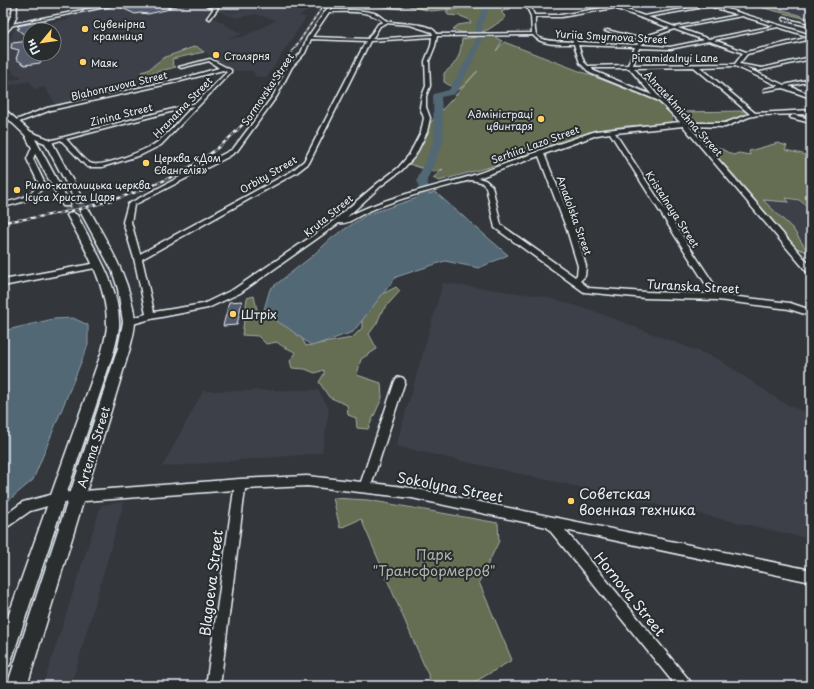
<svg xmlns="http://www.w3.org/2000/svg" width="814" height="689" viewBox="0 0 814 689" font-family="'Playpen Sans',sans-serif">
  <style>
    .built { fill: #3d414a; fill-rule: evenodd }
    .green { fill: #656d53; stroke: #a6afa6 }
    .water { fill: #526875; stroke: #8e9fa9 }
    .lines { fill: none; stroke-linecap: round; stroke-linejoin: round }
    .river { fill: #526875; fill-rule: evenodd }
    .building { fill: #555c6d; stroke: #e8f1f8 }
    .major-tunnel { stroke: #4e5257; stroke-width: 8; stroke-dasharray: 8 4; stroke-linecap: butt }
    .minor-casing { stroke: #e8f1f8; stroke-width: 3 }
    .major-casing { stroke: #e8f1f8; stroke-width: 3 }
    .minor { fill: #2a2d2e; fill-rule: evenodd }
    .major { fill: #2a2d2e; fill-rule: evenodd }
    .rail-far1-casing { stroke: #e8f1f8; stroke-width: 1.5 }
    .rail-casing { stroke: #e8f1f8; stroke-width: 2.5 }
    .rail-far1 { stroke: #2a2d2e; stroke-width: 1; stroke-dasharray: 3; stroke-linecap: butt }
    .rail { stroke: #2a2d2e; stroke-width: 1.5; stroke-dasharray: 4; stroke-linecap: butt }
    .poi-dot { fill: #ffd166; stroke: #2a2d2e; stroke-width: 1.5 }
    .labels { text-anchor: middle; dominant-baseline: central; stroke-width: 4; stroke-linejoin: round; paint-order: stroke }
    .far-poi-label { font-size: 10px; fill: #e8f1f8; stroke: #2a2d2e; text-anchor: start }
    .far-street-label { font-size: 10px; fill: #e8f1f8; stroke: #2a2d2e }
    .street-label { font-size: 12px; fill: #e8f1f8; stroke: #2a2d2e }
    .poi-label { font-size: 12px; fill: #e8f1f8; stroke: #2a2d2e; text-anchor: start }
    .near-street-label { font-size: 14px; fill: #e8f1f8; stroke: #2a2d2e }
    .near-poi-label { font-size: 14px; fill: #e8f1f8; stroke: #2a2d2e; text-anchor: start }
    .near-park-label { font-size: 14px; fill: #adb6ae; stroke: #2a2d2e }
  </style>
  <rect width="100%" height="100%" fill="#33363b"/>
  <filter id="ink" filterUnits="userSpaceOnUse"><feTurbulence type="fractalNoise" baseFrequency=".025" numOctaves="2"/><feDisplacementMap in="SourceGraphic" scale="8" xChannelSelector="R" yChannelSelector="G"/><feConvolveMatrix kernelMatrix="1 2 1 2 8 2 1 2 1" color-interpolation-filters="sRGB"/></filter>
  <g filter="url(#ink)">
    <g class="built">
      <path d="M127,3H201L211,7L215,6L231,13L258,7L232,12L208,3H320L299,16H296L306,17L267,77H256L253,71H233L195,46L201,43L182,49L181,51L163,58L149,70L154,85L59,108L44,87L34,89L30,81L6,86L3,83L21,78V75H14L11,67L8,66L10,40L15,27L46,21L50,23L64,20L76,27L65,20L70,19L67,17L74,16L72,14ZM216,10L236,18L255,14L277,20L243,37L227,39L242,34L205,13ZM30,30H54V54H30Z"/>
      <polygon points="764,3 811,3 811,18"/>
      <polygon points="753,196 798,201 811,213 811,264"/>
      <polygon points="443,283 542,296 591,310 718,359 782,402 811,415 811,539 396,446"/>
      <polygon points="318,390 329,409 322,453 162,467 203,391"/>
      <polygon points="124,502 71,686 43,686 101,505"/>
    </g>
    <g class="green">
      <polygon points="376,3 453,3 451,9 431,11 405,5 400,9 378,6 380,3"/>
      <path d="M462,3L500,6L513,5L510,9L501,12L505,16L504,20C497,22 493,28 485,31C477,34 459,34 453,29L458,25L471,23L468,19L460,16L448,15L446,11L454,10L459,8L457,4Z"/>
      <polygon points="744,3 762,3 811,19 811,20"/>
      <path d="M491,35L502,41L496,51L504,42L657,101L672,115V123L626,126L592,131L518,159L439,181L433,178L443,169L434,172L409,164L424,138L429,124L478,71C471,75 466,87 457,90L444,82V73C458,62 460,56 462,39Z"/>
      <polygon points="196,46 204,52 172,59 173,63 172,64 176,67 152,73 158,84 154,85 141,72 148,70 163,58"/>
      <polygon points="745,111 751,114 740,116 726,123 688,123 678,112"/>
      <polygon points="694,129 701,132 714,145 733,155 739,153 750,155 749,151 778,143 787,146 785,150 811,156 811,210 799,200 786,198 789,202 763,200 793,229 808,252 796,248 735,176 697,135"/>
      <path d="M396,287L400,291L382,311L377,323L369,334L377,349L361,359L357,375L381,383L382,398L368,429L357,428L356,418L348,415L347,405L329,397L319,382L324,374V370L315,373L305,369L292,368L290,361L296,353C289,348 283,348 277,342L266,344L258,336L242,335L247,298L254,296L257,310L273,314L297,330L306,346L352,338L362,328V313L371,300Z"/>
      <polygon points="333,498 368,500 498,523 499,541 479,582 512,660 468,686 433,686 361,519 340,528"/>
    </g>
    <g class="water">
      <polygon points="435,192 508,255 479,268 445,261 396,277 353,332 312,346 288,328 263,313 270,289 311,257 333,237 366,215"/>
      <polygon points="73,318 88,325 88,345 33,480 3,505 3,331 53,319"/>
    </g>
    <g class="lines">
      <polygon class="river" points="485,3 491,3 482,25 482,40 473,62 455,94 441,97 444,140 427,180 429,190 427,204 418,216 410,216 408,214 415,204 419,190 417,180 434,140 433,96 434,94 449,90 465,62 476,40 476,25"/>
    </g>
    <g class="building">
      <polygon points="138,3 176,3 177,6 167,8 170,9 148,14 140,13 135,14 120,7"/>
      <polygon points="43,21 56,30 30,30 30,39 17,29 20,28 17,26"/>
      <polygon points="30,41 30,54 43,54 40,63 25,65 16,59 19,50 11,48 12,43"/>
      <polygon points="242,301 237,325 223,326 229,302"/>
    </g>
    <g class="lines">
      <g class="major-tunnel">
        <polyline points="79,200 85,211"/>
        <polyline points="66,204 72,215"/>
      </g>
      <defs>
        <g id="minor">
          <polygon points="118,3 125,3 9,26 7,25"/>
          <polygon points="201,3 206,3 218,8 210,19 207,18 214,8"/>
          <path d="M331,3H335L330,10C345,10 360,9 374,13C379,14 382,19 387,21C398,25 430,21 437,34L532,33L531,16L525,3H529L534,15H561L631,3H639L619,7L644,16L706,5L702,3H708L811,35V39L747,54L739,64L762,68L811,57V59L758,71L756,69L742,66L784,85L811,79V81L789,86L811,95V98L783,88L764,91V89L779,86L735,66L700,67L755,113L811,110V114L758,115L749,117L725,127L689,126L811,266V273H808L683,126L615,133L721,295L790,303L811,310V316L789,309L718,300L645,298L584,292L495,228L486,187L481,182L471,180C437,189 400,197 367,212C359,215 348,225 339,223L240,293L208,308L151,319L129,325L126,324L125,322L126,320L146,314L134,258L123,222L128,204L233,149L273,96L288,66L301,53L307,38ZM710,6L738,15L675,27L648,17ZM614,8L670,28L649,35L643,39L607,30L605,31L641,41L637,45L577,42L575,36L573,35L571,36L573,42C565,41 539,43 536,34C534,29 535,22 535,17H561ZM329,12C345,12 370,9 383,22L378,24L368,39L312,37ZM742,16L774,26L709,39L678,28ZM386,23L410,25L432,32L433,35L372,39L380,26ZM778,27L810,37L746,52L714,40ZM674,29L704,40L670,47L641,45L652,37ZM533,35C541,46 561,44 574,44L580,63L590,73L657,100L663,105L680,122L596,131L538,151L537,152C516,160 495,168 474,175C432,188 387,196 347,217L382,185L402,170L415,156L427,132L430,118L426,107V96L430,86L429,61L435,46L437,36ZM432,37L431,46L425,61L426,86L422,96L420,107L424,118L421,132L409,155L398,168L378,183L327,226L234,289L203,304L154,312L142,259L296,173L309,163L370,41ZM311,39L366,41L304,161L292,171L140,254L131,222L134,205L228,157L237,151L277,96L292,67L305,53ZM709,41L743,53L735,64L633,65L639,48L670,49ZM578,45L635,47L628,65L588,66L584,62ZM694,67L750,114L725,123H686L667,103L660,98L634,68ZM591,68H629L652,95L594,71ZM610,133L712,294L645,292L589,288L580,281L585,276L586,266L575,230L544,154L597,135ZM539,156L567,230L578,266L577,275L575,277L501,225L492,186L485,180L478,178Z"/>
          <polygon points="784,18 811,25 811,27 783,20"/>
          <path d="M210,59L231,70V72L161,145L141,155L102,167H88L86,166L61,140L48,144L45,142L196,103L227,72L223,70L181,81L51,110L14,124L11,122L47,108L180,79L219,68L209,61L181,68L179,67ZM193,106C181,118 169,134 156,143C146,150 100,169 90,163C84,160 71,144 66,139Z"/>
          <polygon points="793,115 811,119 811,123 791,118 790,117"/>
          <path d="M33,145L38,146L33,159L45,184C36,200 20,203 3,207V203C17,200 31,197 39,184L27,159Z"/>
          <polygon points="97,263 100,263 101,265 100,267 3,286 3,280"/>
          <polygon points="400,377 403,378 405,381 372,483 412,488 811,570 811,582 565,530 690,681 692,686 676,686 547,527 412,498 307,486 245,489 220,686 206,686 234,490 58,503 30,511 3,530 3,517 23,502 58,493 240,479 307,476 361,482 395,381 397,378"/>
        </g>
        <g id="major">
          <path d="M12,3H16C19,15 14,28 3,34C3,22 15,20 12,3Z"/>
          <polygon points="3,108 31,132 51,140 83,200 82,202 76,202 75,200 45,143 35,139 70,204 69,206 63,206 25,135 3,114"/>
          <path d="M85,208L90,211C109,246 131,280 135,321C135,329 132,340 130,348L27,686H7L118,348L123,322L118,289L112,270L80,211Z"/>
          <path d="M72,212L77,215C94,249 121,287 119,327C118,335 116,343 114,351L12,658L10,665L3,667V631L102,351C104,342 107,333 107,324C107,284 85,249 67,215Z"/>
        </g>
      </defs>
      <use href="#minor" class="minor-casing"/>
      <use href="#major" class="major-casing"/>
      <use href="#minor" class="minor"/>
      <use href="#major" class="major"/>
      <defs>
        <polyline id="rail-far1" points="288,58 325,3"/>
        <path id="rail" d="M3,222C86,212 187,188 244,123C260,105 275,77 289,57"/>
      </defs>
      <use href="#rail-far1" class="rail-far1-casing"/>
      <use href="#rail" class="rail-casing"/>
      <use href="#rail-far1" class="rail-far1"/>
      <use href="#rail" class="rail"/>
    </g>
  </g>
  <g class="poi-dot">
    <circle cx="85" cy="29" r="4"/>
    <circle cx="216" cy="55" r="4"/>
    <circle cx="83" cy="62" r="4"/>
    <circle cx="541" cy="119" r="4"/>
    <circle cx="146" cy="163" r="4"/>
    <circle cx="17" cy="190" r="4"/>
    <circle cx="233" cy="314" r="4"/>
    <circle cx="571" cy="501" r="4"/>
  </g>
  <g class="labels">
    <g class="far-poi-label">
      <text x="93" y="23">Сувенірна<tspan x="93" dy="12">крамниця</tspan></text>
      <text x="224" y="55">Столярня</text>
      <text x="91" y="62">Маяк</text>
      <text x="533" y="113" text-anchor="end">Адміністраці<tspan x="533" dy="12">цвинтаря</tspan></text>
      <text x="154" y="157">Церква «Дом<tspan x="154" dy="12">Євангелія»</tspan></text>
      <text x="25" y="184">Римо-католицька церква<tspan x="25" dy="12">Ісуса Христа Царя</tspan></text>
    </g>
    <g class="far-street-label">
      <text transform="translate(611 36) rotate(3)">Yuriia Smyrnova Street</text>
      <text x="675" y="57">Piramidalnyi Lane</text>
      <text transform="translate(119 85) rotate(-13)">Blahonravova Street</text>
      <text transform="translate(267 89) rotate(-56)">Sormovska Street</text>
      <text transform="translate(182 107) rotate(-46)">Hranatna Street</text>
      <text transform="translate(684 113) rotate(48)">Ahrotekhnichna Street</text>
      <text transform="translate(121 114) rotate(-14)">Zinina Street</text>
      <text transform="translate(535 144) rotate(-20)">Serhiia Lazo Street</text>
      <text transform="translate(268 174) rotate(-30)">Orbity Street</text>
      <text transform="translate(673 209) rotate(57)">Kristalnaya Street</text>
      <text transform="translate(328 215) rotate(-39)">Kruta Street</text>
      <text transform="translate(575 215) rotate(70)">Anadolska Street</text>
    </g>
    <g class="street-label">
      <text transform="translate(693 286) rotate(3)">Turanska Street</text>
      <text transform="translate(93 447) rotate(-73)">Artema Street</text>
    </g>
    <g class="poi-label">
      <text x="241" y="314">Штріх</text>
    </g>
    <g class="near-street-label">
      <text transform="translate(450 487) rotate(11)">Sokolyna Street</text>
      <text transform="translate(211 583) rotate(-83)">Blagoeva Street</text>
      <text transform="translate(630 594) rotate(51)">Hornova Street</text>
    </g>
    <g class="near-poi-label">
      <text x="579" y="493">Советская<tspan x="579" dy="16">военная техника</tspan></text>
    </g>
    <g class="near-park-label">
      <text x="434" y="554">Парк<tspan x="434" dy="16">"Трансформеров"</tspan></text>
    </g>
  </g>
  <rect width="814" height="689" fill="none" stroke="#2a2d2e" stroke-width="16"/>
  <rect x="8" y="8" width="798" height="673" fill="none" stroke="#e8f1f8" stroke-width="1.5" filter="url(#ink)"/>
  <g transform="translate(42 42) rotate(241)"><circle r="19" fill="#2a2d2e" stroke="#767b7f"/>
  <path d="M0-3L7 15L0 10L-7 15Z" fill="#ffd166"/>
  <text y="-6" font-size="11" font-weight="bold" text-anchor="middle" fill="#e8f1f8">Пн</text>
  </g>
</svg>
